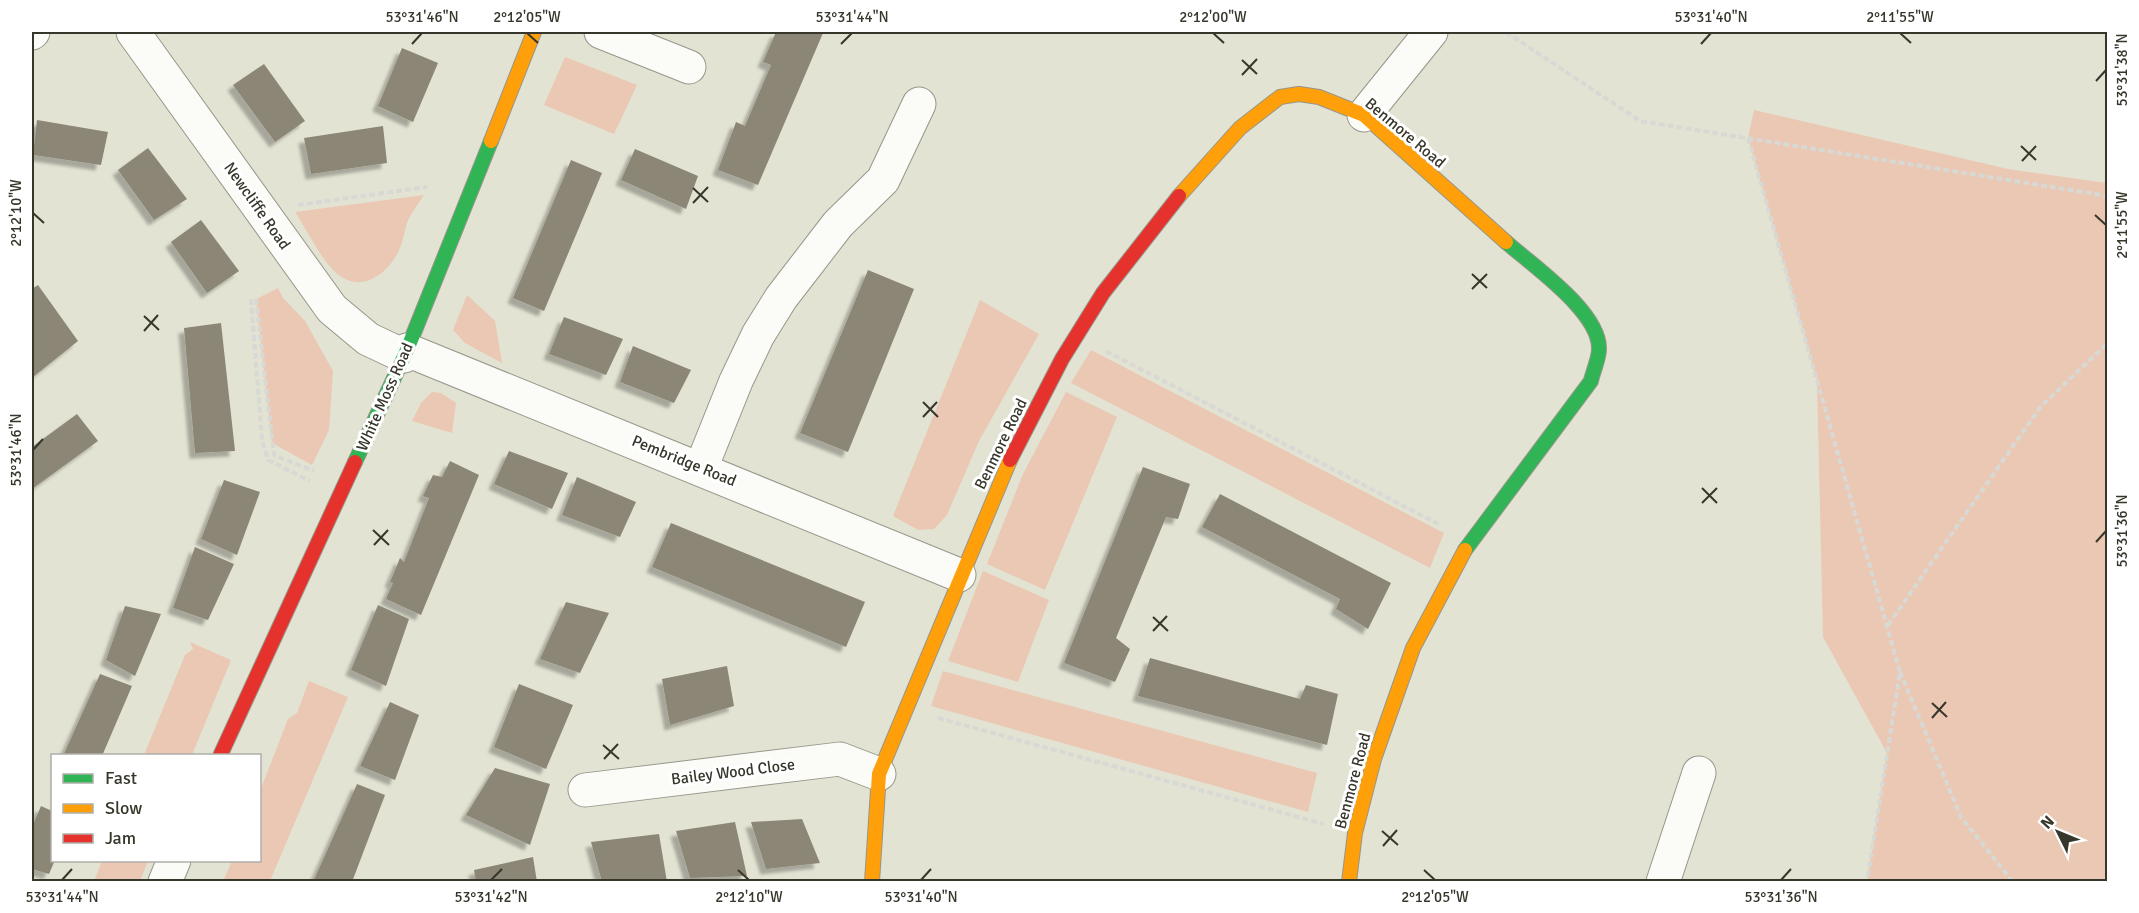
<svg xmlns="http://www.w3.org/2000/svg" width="2139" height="913" viewBox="0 0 2139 913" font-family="Signika,sans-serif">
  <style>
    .green { fill: #eac8b3 }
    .building { fill: #8c8676; filter: url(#shadow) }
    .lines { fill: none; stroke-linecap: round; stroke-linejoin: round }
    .street-casing { stroke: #97968a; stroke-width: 35 }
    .fast-casing { stroke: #97968a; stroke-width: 16 }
    .slow-casing { stroke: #97968a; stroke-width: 16 }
    .jam-casing { stroke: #97968a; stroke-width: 16 }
    .path { stroke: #d8d8d4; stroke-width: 4; stroke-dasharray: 6 3; stroke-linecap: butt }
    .street { stroke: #fbfbf8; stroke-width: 33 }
    .fast { stroke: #30b455; stroke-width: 14 }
    .slow { stroke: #ff9f0a; stroke-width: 14 }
    .jam { stroke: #e5322d; stroke-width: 14 }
    .ticks { fill: none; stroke: #36362b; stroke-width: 2 }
    .labels { text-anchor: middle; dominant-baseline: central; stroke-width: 6; stroke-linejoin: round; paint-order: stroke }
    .street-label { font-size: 16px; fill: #36362b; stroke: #fff }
    .neatline { fill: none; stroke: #36362b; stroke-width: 2 }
    .ticks-label { font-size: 15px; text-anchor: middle; fill: #36362b }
  </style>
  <defs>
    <filter id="shadow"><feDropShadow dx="-5.5" dy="5.5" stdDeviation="1.5" flood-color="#0004"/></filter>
  </defs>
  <rect width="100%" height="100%" fill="#e3e3d3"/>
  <g class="green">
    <polygon points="565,57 637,85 614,134 544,105"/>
    <polygon points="1754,110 2008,169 2107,183 2107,881 1867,881 1887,753 1823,637 1817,380 1748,138"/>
    <path d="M424,195C418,204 411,213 407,223C404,232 403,242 399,250C387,276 358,296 333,270C318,254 307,230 295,212Z"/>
    <polygon points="278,288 283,298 305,321 333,371 329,430 312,465 272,443 256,299"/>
    <polygon points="467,295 495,321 502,363 465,343 453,330"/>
    <polygon points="980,300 1039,334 979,441 947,515 934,529 918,530 893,516"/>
    <polygon points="1091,350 1444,533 1430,568 1071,383"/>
    <polygon points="432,392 441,393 456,403 452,433 412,421 421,403"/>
    <polygon points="1066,392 1117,417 1045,590 987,564 1023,474"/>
    <polygon points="983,571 1049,600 1018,682 948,661"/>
    <polygon points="190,642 231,660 192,755 144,755 185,655 193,649"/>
    <polygon points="943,671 1317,773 1308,812 931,706"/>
    <polygon points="309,681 348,697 270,881 223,881 232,861 260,860 260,791 288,719 297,713"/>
    <polygon points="102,861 102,860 148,861 140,881 94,881"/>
  </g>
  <g class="building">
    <polygon points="776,32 823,33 758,185 718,170 736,122 745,126 771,65 763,62"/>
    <polygon points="402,48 438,63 413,122 378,106"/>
    <polygon points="264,64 305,121 275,142 233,85"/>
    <polygon points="37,120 108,132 101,165 33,155"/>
    <polygon points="383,126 387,163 311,174 304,138"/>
    <polygon points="148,148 187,199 154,220 118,170"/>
    <polygon points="635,149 698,176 686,209 621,180"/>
    <polygon points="571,160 602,173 544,311 513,298"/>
    <polygon points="201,220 239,271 207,293 171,242"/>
    <polygon points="868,270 914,289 848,452 800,433"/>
    <polygon points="38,285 78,341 33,377 32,289"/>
    <polygon points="564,317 623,339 606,375 549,354"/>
    <polygon points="221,323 235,451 195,453 184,328"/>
    <polygon points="633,346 691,370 674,403 620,382"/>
    <polygon points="77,414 98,441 32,489 32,447"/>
    <polygon points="509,451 568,473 552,509 494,484"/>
    <polygon points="450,461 479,475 421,615 386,599 393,583 390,582 400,558 404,562 429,498 423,496 433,475 442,477"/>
    <polygon points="1143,467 1190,484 1178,519 1166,517 1116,638 1130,649 1115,682 1064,663"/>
    <polygon points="577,477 636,502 620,537 562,515"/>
    <polygon points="224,480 260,492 237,555 201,539"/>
    <polygon points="1220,494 1391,583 1368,629 1336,609 1340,599 1202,527"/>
    <polygon points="671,523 865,602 846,647 652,567"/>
    <polygon points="195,547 234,564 208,620 173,608"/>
    <polygon points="566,602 609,613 580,673 540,659"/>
    <polygon points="378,605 409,619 386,686 351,670"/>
    <polygon points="125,606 161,614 135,676 106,660"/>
    <polygon points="1150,658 1300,699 1306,685 1338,694 1327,745 1138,696"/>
    <polygon points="727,666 734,706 670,725 662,679"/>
    <polygon points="100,674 132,686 102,756 63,756"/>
    <polygon points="519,684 573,705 546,769 494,747"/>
    <polygon points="390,702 419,715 395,780 360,766"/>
    <polygon points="495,768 550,784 530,845 466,815"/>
    <polygon points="357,784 385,795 352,882 313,882"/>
    <polygon points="41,806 52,811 52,860 55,860 49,874 32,869 32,827"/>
    <polygon points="802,819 820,863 766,869 751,822"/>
    <polygon points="735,822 747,876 690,878 676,831"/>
    <polygon points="659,834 667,882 602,882 591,842"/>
    <polygon points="533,857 537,882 476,882 474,870"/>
  </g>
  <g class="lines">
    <defs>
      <g id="street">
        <polyline points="133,32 332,309 368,339 404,356"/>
        <polyline points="601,32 689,67"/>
        <polyline points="32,33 33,32"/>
        <polyline points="1364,115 1431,32"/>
        <polyline points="407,350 959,575"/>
        <polyline points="701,468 736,381 758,335 781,298 838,224 883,180 919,104"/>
        <polyline points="585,790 840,759 879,774"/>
        <polyline points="165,882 174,860"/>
        <polyline points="1663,882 1699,773"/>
      </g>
      <g id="fast">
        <polyline points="355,462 407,350 491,141"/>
        <path d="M1465,550L1591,381C1593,371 1599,359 1599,349C1600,312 1532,265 1506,242"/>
      </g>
      <g id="slow">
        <polyline points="491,141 534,32"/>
        <polyline points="1179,196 1240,128 1280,97 1299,94 1319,97 1364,115 1506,242"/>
        <polyline points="872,882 879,774 1010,460"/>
        <polyline points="1349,882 1355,833 1374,759 1413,648 1465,550"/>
      </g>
      <g id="jam">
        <polyline points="1010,460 1062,359 1103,293 1179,196"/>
        <polyline points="220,756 355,462"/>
      </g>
    </defs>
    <use href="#street" class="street-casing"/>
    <use href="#fast" class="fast-casing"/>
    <use href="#slow" class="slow-casing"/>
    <use href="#jam" class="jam-casing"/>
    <g class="path">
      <polyline points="1506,32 1640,121 2108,196"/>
      <polyline points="1748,138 1900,672 1867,882"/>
      <polyline points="298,205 427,187"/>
      <polyline points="251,299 262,440 268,460 310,481"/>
      <polyline points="256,299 274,455 314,471"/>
      <polyline points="1106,351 1440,525"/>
      <polyline points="1888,625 2041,406 2108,343"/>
      <polyline points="1900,672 1961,817 2013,882"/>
      <polyline points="938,718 1324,824"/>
    </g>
    <use href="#street" class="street"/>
    <use href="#fast" class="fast"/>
    <use href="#slow" class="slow"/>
    <use href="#jam" class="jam"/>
  </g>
  <path class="ticks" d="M527,33L538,43M1213,33L1224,43M1900,33L1911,43M412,44L422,33M841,44L852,33M1701,44L1711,33M1242,60L1257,74M1242,75L1257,59M2096,81L2106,70M2021,146L2036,160M2022,161L2036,146M693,188L708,202M693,203L708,187M33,213L44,223M2095,215L2106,225M1472,274L1487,288M1472,289L1487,274M144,316L159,330M144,331L158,315M923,402L938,417M923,417L937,402M33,450L43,439M1702,488L1717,503M1702,503L1717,488M373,530L389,545M2096,542L2106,531M374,545L388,530M1153,617L1168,631M1153,631L1167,616M1932,703L1947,717M1932,718L1946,702M603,745L619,759M604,759L618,744M1382,831L1398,845M1383,846L1397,830M738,870L749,880M1424,870L1435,880M62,880L72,869M491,880L502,869M921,880L931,869M1781,880L1791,869"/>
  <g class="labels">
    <g class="street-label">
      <text transform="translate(1405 133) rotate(40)">Benmore Road</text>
      <text transform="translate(257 206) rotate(55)">Newcliffe Road</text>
      <text transform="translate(385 397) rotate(-66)">White Moss Road</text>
      <text transform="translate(1001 444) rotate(-64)">Benmore Road</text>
      <text transform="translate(684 461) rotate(22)">Pembridge Road</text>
      <text transform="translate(733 772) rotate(-7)">Bailey Wood Close</text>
      <text transform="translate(1353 781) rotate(-75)">Benmore Road</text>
    </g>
  </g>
  <rect width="2139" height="913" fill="none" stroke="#ffffff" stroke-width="66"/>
  <rect x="51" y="754" width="210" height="108" fill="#ffffff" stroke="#afafaa" stroke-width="1.5"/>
  <rect x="63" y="774" width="30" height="9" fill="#30b455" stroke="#afafaa" stroke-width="1.5"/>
  <text x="105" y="784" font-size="18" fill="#36362b">Fast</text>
  <rect x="63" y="804" width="30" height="9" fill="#ff9f0a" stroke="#afafaa" stroke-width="1.5"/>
  <text x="105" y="814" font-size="18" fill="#36362b">Slow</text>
  <rect x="63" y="834" width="30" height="9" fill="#e5322d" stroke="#afafaa" stroke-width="1.5"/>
  <text x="105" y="844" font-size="18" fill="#36362b">Jam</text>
  <g transform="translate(2058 832) rotate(313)" stroke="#ffffff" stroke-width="4.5" paint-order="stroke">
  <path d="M0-4.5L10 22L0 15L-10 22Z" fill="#36362b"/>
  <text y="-9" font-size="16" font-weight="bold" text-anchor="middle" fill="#36362b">N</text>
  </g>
  <rect x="33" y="33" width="2073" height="847" class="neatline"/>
  <g class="ticks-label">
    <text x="422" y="22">53°31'46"N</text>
    <text x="527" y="22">2°12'05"W</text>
    <text x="852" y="22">53°31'44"N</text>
    <text x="1213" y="22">2°12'00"W</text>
    <text x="1711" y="22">53°31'40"N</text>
    <text x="1900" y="22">2°11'55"W</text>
    <text transform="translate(2122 70) rotate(-90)" y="5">53°31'38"N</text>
    <text transform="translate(16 213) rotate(-90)" y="5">2°12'10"W</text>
    <text transform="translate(2122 225) rotate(-90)" y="5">2°11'55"W</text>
    <text transform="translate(16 450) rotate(-90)" y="5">53°31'46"N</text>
    <text transform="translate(2122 531) rotate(-90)" y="5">53°31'36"N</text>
    <text x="62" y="902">53°31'44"N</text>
    <text x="491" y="902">53°31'42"N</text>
    <text x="749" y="902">2°12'10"W</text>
    <text x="921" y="902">53°31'40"N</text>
    <text x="1435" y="902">2°12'05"W</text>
    <text x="1781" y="902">53°31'36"N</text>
  </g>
</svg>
